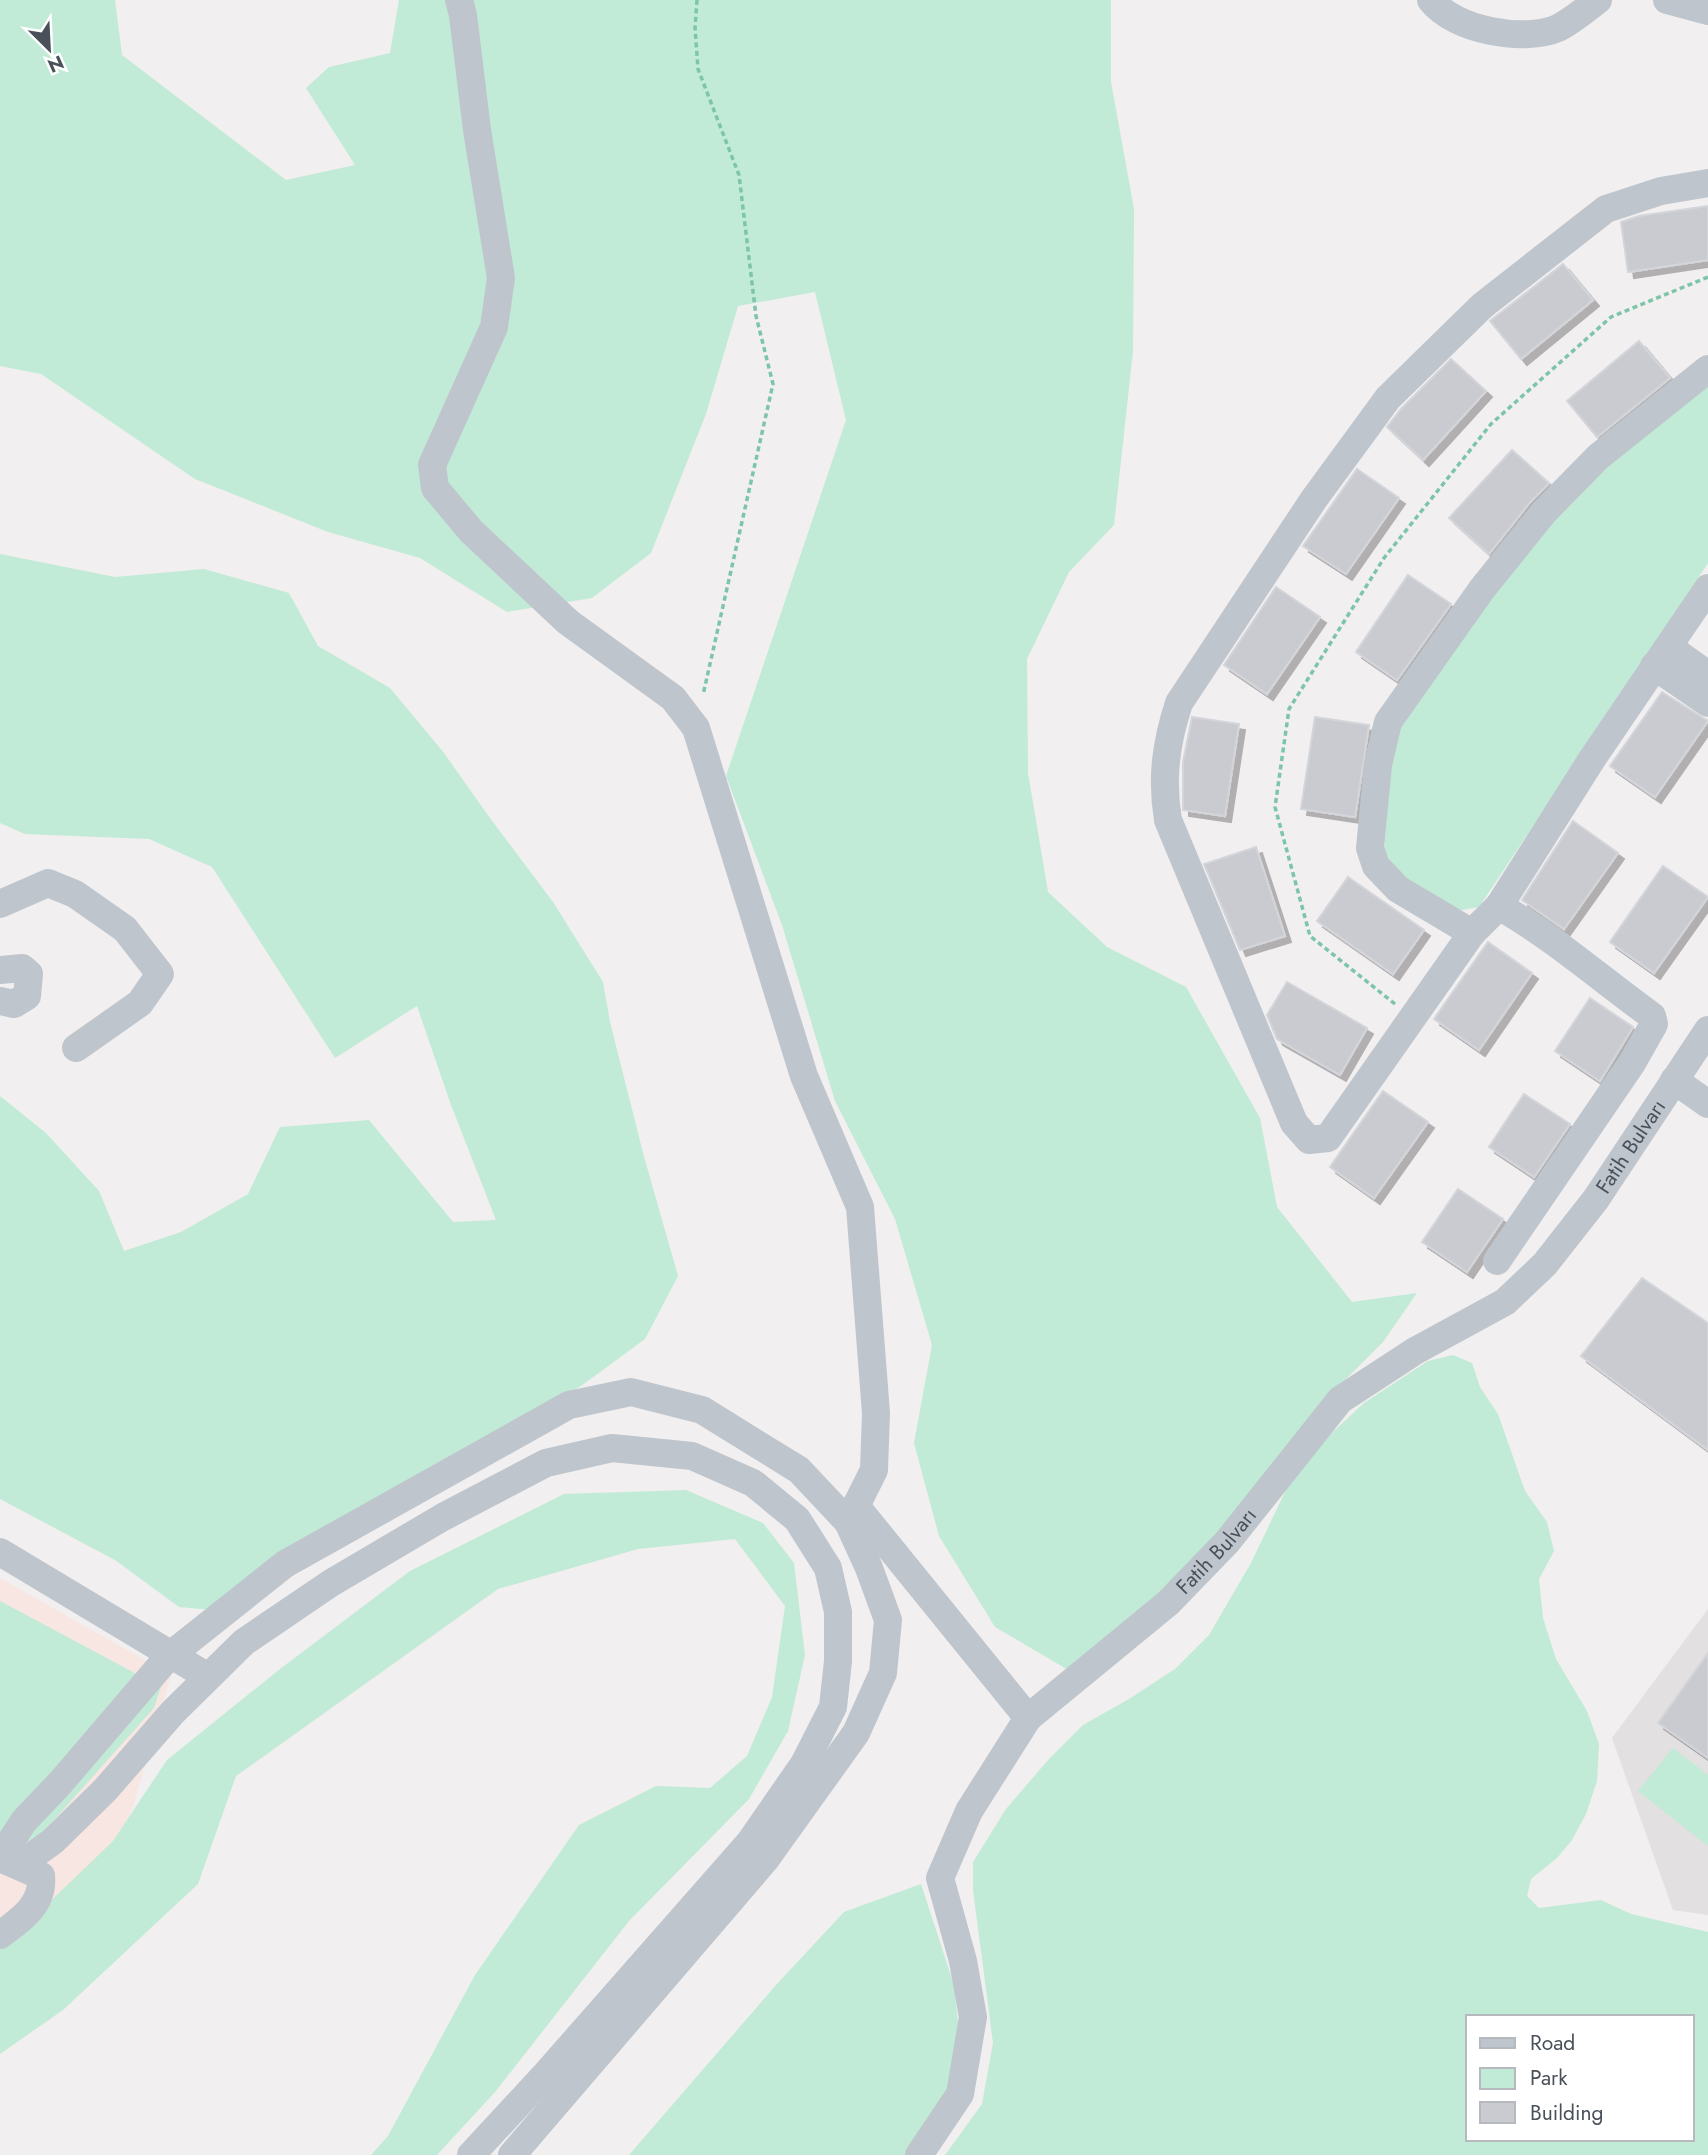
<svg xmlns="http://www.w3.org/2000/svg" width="1708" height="2155" viewBox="0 0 1708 2155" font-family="Jost,sans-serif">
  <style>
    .education { fill: #e2e0e0 }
    .medical { fill: #f8e6e2 }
    .green { fill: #c1ebd6; fill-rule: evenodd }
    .building { fill: #c9cbd1; stroke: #d3d5da; stroke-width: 2; filter: url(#shadow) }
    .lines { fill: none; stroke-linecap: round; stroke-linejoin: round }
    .path { stroke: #7dc5a9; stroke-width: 3.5; stroke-dasharray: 5 3.5; stroke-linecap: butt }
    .minor { stroke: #bfc5cc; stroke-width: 28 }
    .labels { text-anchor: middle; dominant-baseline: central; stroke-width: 5; stroke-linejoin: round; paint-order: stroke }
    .street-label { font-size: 21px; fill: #49505a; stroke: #fff }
  </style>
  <defs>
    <filter id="shadow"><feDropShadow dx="6" dy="6" stdDeviation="0" flood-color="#0004"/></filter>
  </defs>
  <rect width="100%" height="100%" fill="#f1efef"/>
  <polygon class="education" points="1708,1609 1708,1915 1673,1910 1612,1738"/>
  <polygon class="medical" points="0,1578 171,1675 118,1857 0,1956"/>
  <g class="green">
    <polygon points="0,0 115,0 122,55 286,180 355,165 306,88 329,67 390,53 399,0 1111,0 1111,82 1134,209 1133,351 1114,525 1069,572 1027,659 1028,773 1048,892 1107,947 1186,987 1260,1118 1277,1207 1352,1302 1417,1293 1383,1342 1321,1404 1231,1519 1080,1677 995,1627 939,1536 914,1443 932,1345 895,1219 835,1101 782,925 726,776 846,420 815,292 738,306 706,414 651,553 592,598 507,612 420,558 328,532 195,479 41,374 0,366"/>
    <polygon points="1708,376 1708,563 1479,907 1456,911 1394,872 1384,852 1393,736 1532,541 1607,465"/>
    <polygon points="0,554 115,577 204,569 289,593 318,646 390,688 444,753 487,814 553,902 603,982 610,1022 643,1153 678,1276 645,1339 581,1386 454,1459 223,1611 179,1607 115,1560 0,1499 0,1096 46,1133 99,1191 124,1251 181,1232 248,1194 280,1127 369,1120 453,1222 496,1220 451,1105 417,1006 335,1058 212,867 149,839 25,834 0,823"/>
    <path d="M1453,1355L1472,1363L1480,1387L1498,1414L1525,1491L1547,1522L1554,1551L1539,1579L1543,1618L1556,1659L1587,1711L1599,1744L1597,1781L1586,1814L1572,1840L1557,1858L1531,1879L1527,1896L1539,1908L1601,1900L1631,1914L1708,1932V2155H945L982,2104L993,2043L973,1890V1862L1006,1809L1049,1759L1083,1725L1129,1699L1175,1669L1209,1635L1251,1563L1286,1490L1320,1444L1364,1403L1428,1361ZM1468,2017H1692V2139H1468Z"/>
    <polygon points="686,1490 763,1523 794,1563 805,1655 788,1731 749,1799 629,1921 495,2092 437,2155 371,2155 388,2136 475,1975 579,1825 656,1786 710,1788 747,1756 772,1697 785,1606 735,1539 638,1549 498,1589 236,1776 198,1884 63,2010 0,2054 0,1940 34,1917 113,1841 167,1760 280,1669 410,1571 564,1494"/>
    <polygon points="0,1601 161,1687 154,1708 29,1848 0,1861"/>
    <polygon points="1673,1748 1708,1775 1708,1846 1638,1791"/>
    <polygon points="921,1884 954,1985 963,2069 910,2155 629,2155 776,1985 844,1912"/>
  </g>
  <g class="building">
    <polygon points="1708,206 1708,260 1628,272 1621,222 1639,216"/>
    <polygon points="1563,264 1593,300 1521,359 1490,321"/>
    <polygon points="1639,341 1670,378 1597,437 1567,401"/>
    <polygon points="1451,359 1486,391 1423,460 1387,427 1401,409"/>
    <polygon points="1512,450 1549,483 1531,501 1489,554 1449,518"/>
    <polygon points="1357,469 1399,498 1346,574 1303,546"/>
    <polygon points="1408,575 1451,604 1397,680 1356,652"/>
    <polygon points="1276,587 1320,617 1267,694 1224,665"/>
    <polygon points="1662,692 1708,721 1655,797 1610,766"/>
    <polygon points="1192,717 1239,724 1225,816 1183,810 1183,762"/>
    <polygon points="1315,717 1369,725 1355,817 1301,809"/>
    <polygon points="1573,821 1618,853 1564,929 1522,900"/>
    <polygon points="1256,847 1285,936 1240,950 1204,864"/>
    <polygon points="1663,866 1708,897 1654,973 1610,942"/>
    <polygon points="1348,877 1424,930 1393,974 1317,921"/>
    <polygon points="1488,942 1532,973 1479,1050 1434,1019"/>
    <polygon points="1287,982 1367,1028 1340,1075 1277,1039 1267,1015"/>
    <polygon points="1590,998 1633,1027 1600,1081 1555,1051"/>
    <polygon points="1383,1091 1428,1122 1374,1198 1330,1167"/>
    <polygon points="1524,1094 1570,1124 1534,1177 1489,1147"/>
    <polygon points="1458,1189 1503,1219 1467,1272 1422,1242"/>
    <polygon points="1642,1278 1708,1323 1708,1450 1581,1356"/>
    <polygon points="1708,1653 1708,1758 1658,1723"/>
  </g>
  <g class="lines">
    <g class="path">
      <polyline points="697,0 695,28 698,69 739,175 756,316 773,384 703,695"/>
      <polyline points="1395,1004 1310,936 1275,807 1289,709 1384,558 1491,424 1611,317 1708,277"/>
    </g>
    <g class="minor">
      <polyline points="459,0 463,15 477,130 501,278 494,327 432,465 435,488 471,531 568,622 673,698 696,728 804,1076 860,1207 876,1413 874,1470 848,1522"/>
      <path d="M1431,0C1454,30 1524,43 1558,28C1572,21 1586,9 1598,0"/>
      <polyline points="1667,0 1708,11"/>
      <path d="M1708,183L1661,191L1606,209L1482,306L1388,398L1314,499L1179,703C1166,743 1161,778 1168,820L1294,1123L1309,1140L1328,1138L1472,933L1499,906L1592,759L1708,588"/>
      <polyline points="1669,647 1708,675"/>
      <polyline points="1654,666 1708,703"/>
      <polyline points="0,904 48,883 75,894 125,929 160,974 140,1003 76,1048"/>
      <polyline points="1472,933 1398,889 1376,866 1370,848 1378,765 1388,722 1482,589 1544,512 1598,457 1708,369"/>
      <polyline points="0,970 22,968 29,974 27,996 14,1004 0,1001"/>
      <polyline points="1674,1080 1708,1104"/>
      <path d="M1497,1261L1632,1063L1654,1024L1652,1016C1601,979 1553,937 1499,906"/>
      <polyline points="856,1506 1028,1718"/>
      <polyline points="0,1552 205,1675 202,1683"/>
      <polyline points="36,1873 20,1865 53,1841 105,1790 173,1712 244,1642 331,1583 443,1517 546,1463 612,1448 692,1456 753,1483 797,1519 828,1568 838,1612 838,1661 833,1707 804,1764 750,1842 546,2074 471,2155"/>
      <polyline points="41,1876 0,1858 24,1821 61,1782 168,1657 285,1564 569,1405 631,1392 702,1410 799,1470 848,1522 869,1568 888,1620 883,1673 856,1733 765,1860 512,2155"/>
      <path d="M0,1935C21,1920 44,1904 41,1876"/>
      <path id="s1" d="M919,2155L960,2094L973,2017L963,1961L940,1878L969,1811L1028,1718L1168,1603L1227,1542L1340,1400L1415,1351L1505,1302L1545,1264L1596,1199L1708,1030"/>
    </g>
  </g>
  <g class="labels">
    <g class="street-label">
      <text stroke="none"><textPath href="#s1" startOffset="1318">Fatih Bulvarı</textPath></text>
      <text stroke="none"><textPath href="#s1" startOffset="730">Fatih Bulvarı</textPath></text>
    </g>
  </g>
  <rect x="1466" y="2015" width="228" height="126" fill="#ffffff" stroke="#b6b9bd" stroke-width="2"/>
  <rect x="1480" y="2038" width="35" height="10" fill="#bfc5cc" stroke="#b6b9bd" stroke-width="2"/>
  <text x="1530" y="2050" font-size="21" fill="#49505a">Road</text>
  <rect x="1480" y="2068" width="35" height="21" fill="#c1ebd6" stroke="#b6b9bd" stroke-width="2"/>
  <text x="1530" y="2085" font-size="21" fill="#49505a">Park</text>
  <rect x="1480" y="2102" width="35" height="21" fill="#c9cbd1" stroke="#b6b9bd" stroke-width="2"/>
  <text x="1530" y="2120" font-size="21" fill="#49505a">Building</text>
  <g transform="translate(49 49) rotate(156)" stroke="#ffffff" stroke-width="5" paint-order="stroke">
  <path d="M0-5L12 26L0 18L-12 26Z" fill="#49505a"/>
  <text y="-10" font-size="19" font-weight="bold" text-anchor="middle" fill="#49505a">N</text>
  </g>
</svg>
